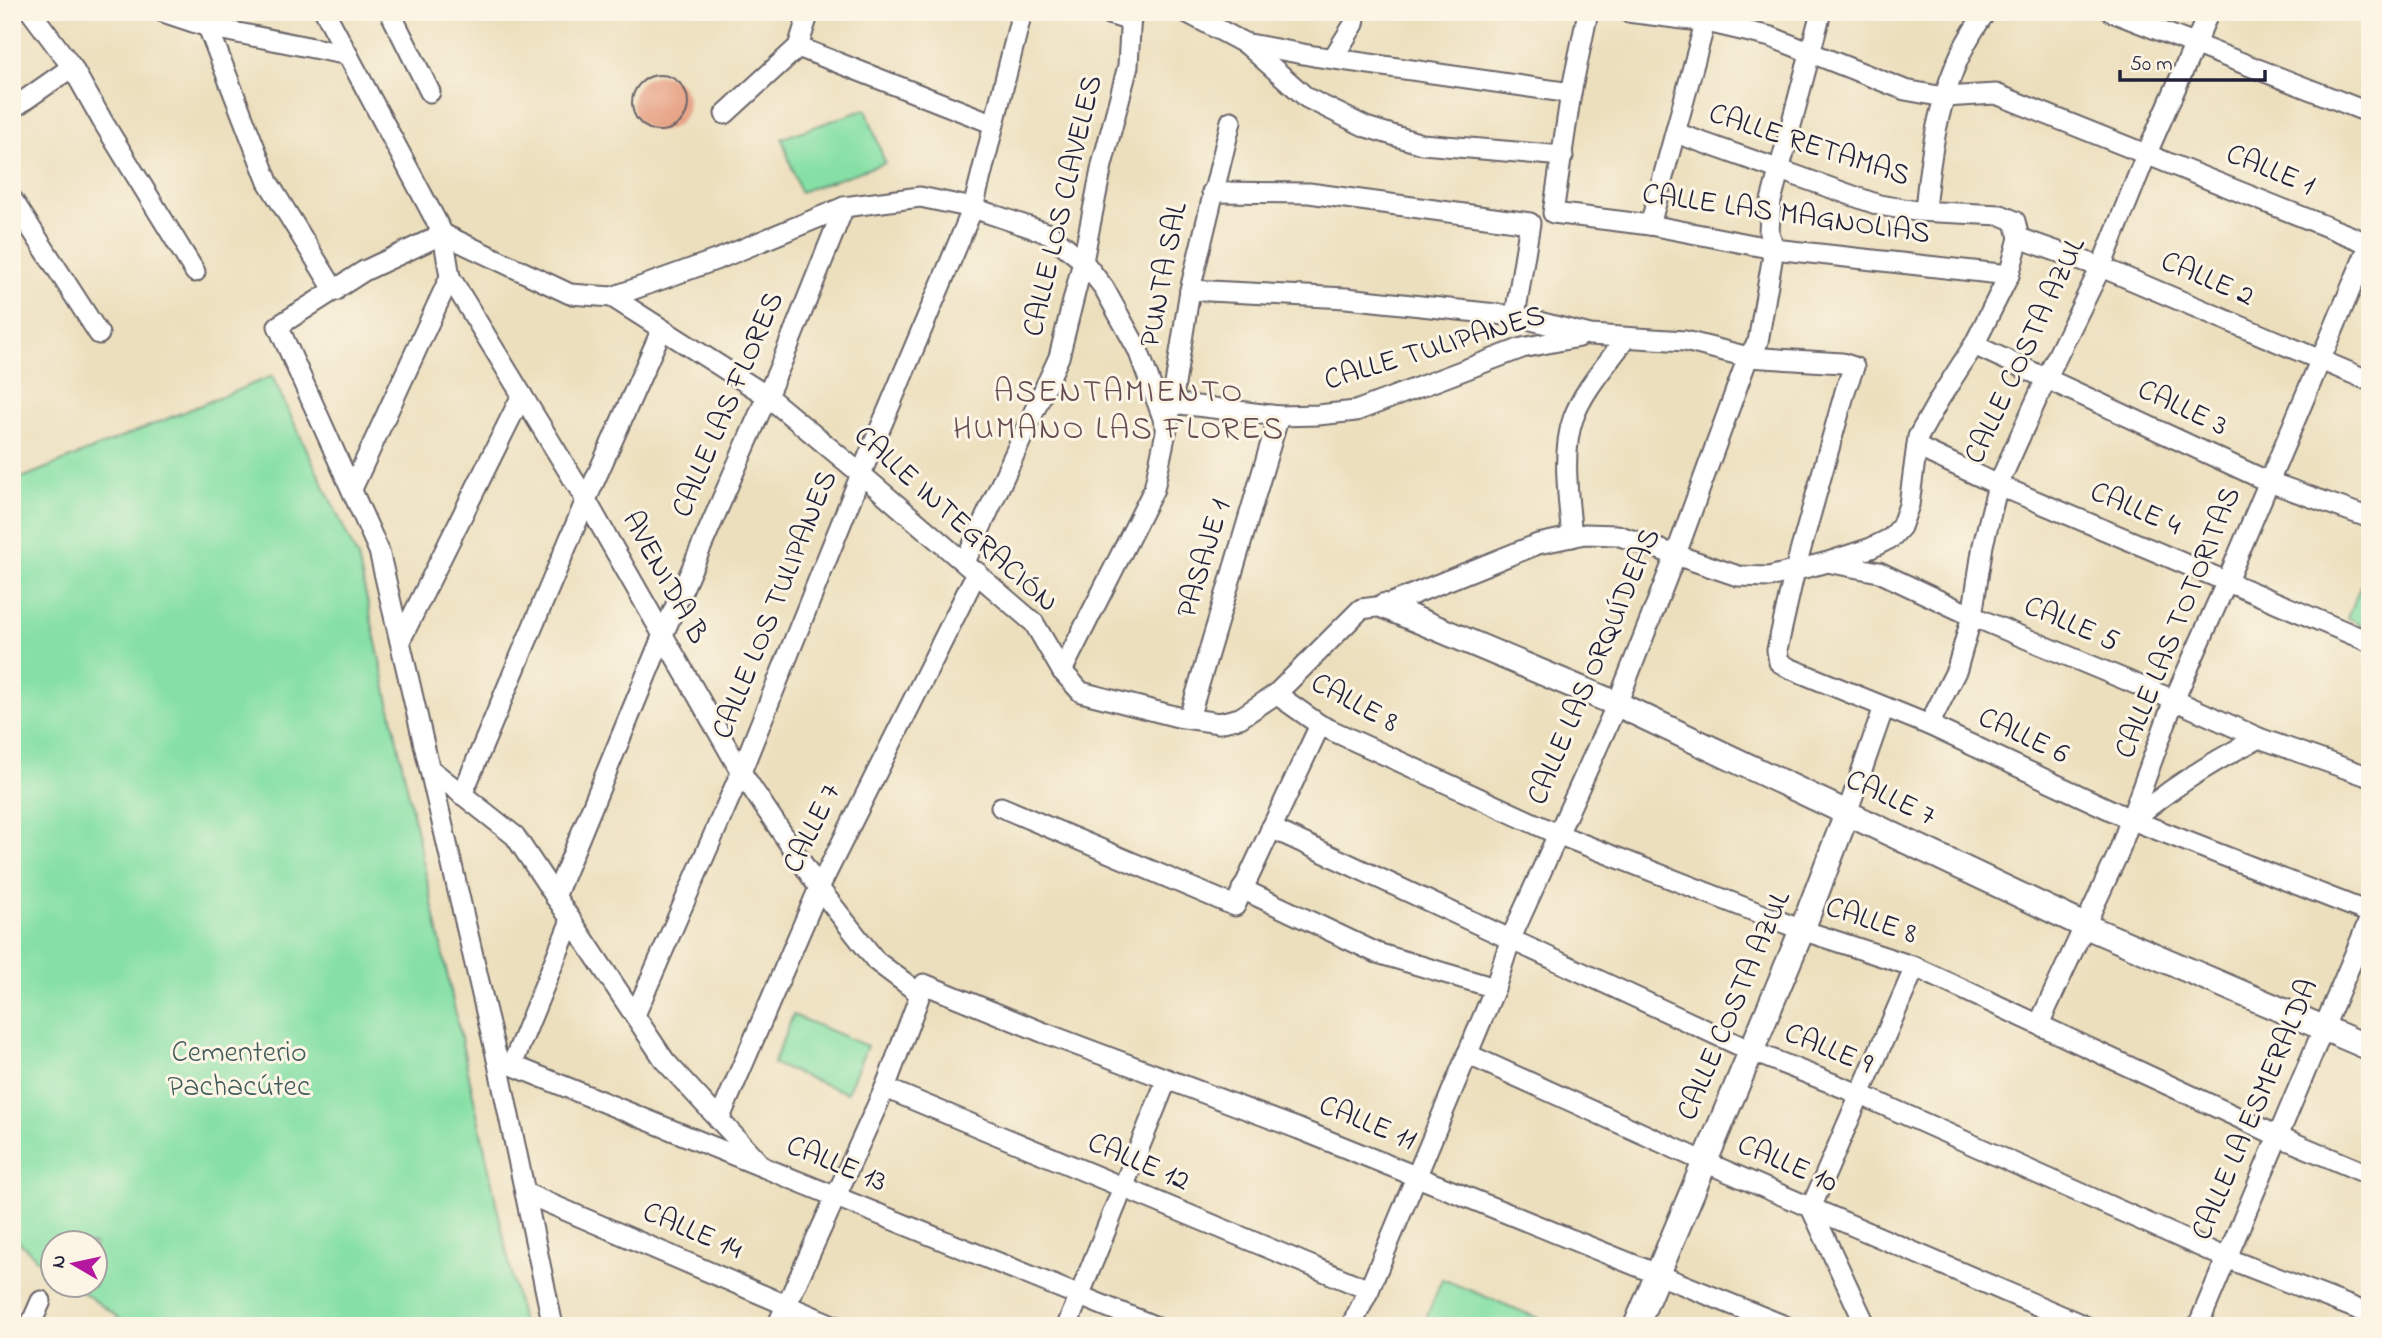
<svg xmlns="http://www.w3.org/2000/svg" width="2382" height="1338" viewBox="0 0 2382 1338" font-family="'Indie Flower',sans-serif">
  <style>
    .green { fill: #86e0a6; stroke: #548170; stroke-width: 2 }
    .building { fill: #e59c7f }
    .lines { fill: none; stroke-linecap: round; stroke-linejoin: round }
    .minor-casing { stroke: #696468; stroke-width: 23 }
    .tertiary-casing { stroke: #696468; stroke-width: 28 }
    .minor { stroke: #fff; stroke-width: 19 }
    .tertiary { stroke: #fff; stroke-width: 24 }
    .labels { text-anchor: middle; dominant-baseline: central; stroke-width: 6; stroke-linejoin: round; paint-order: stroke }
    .street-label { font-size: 30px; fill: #22223b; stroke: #fcf5e5 }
    .park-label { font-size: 30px; fill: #405b5b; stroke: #fcf5e5 }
    .neighbourhood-label { font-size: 32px; letter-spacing: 2px; fill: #664d53; stroke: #fcf5e5 }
  </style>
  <rect width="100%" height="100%" fill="#fcf5e5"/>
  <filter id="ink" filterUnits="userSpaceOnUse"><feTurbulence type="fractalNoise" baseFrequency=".0143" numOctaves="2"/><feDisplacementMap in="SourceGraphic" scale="14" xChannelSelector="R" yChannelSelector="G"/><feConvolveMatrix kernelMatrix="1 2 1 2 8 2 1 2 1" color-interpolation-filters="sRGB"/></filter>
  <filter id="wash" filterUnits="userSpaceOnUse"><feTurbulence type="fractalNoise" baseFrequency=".00686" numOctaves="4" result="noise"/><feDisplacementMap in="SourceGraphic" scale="28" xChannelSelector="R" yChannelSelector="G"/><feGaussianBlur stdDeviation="1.57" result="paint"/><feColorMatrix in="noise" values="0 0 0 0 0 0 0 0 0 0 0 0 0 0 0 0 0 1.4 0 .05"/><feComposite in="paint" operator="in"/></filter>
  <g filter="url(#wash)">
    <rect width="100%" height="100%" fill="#ecdfbd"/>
    <g class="green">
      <polygon points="866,109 885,163 800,192 782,138"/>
      <polygon points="272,376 358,558 522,1323 513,1326 130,1326 74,1286 94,1286 94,1244 52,1244 52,1270 37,1259 12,1235 12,482"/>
      <polygon points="2370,564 2370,628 2347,618"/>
      <polygon points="793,1015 867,1046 847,1093 773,1064"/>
      <polygon points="1442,1279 1558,1326 1423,1326"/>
    </g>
    <g id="blocks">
      <circle class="building" cx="660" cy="103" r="28"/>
    </g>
  </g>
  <g filter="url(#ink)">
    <use href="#blocks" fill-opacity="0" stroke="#696468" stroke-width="2"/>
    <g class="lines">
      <defs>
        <g id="minor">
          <polyline points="31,12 72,67 103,122 195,272"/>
          <polyline points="163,12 208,27 348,55"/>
          <polyline points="200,12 208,27 268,182 335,291"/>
          <polyline points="325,12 443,234 450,277 586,500 741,772 819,888 876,961 920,994"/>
          <polyline points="390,12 430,92"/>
          <polyline points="1102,12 1131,21"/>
          <polyline points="1186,12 1244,43 1314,56 1571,93"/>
          <polyline points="1588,12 1571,93 1553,213 1650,225 1774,249 2009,275"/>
          <polyline points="1628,12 1707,22 1771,37 1905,90 1944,97 1996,94 2370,244"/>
          <polyline points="2112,12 2370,113"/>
          <polyline points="1245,43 1307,98 1366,127 1422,144 1563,156"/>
          <polyline points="798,47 994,124"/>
          <polyline points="1333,58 1354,24 1356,12"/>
          <polyline points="12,109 72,67"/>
          <polyline points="725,114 798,47 809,12"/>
          <polyline points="1212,192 1309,193 1530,223 1515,316"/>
          <polyline points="12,199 99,334"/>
          <path d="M1925,211C1931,142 1943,68 1986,12"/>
          <polyline points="1650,225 1708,12"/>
          <polyline points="443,234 364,271 278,326 379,551 497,1059 553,1326"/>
          <polyline points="443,234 570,294 612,297 721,258 844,207 920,197 973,208 1050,234 1083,261 1104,288 1138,350 1167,429"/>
          <polyline points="2019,238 2101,267 2370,381"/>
          <polyline points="1190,290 1346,298 1515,316 1590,335 1685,341 1748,357 1842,363 1854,367 1846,388 1795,570 1777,650 1779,662 1789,668 1929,725 2132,820 2370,913"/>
          <polyline points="612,297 767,396 861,474 1034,623 1062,671 1081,692 1178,717 1219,723 1240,718 1276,694 1361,609 1384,606 1538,544 1585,534 1617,535 1738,576 1769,577 1828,562 1871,548 1891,538 1901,527 1909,505 1918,437 1940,398 1974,345 2009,275 2019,238 2015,221 2001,215 1916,211 1879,205 1676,133"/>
          <polyline points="1974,345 2269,482 2370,518"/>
          <polyline points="1172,403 1279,416 1318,415 1356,411 1522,348 1579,337"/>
          <polyline points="1917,447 1998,485 2370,642"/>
          <polyline points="352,489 450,277"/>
          <path d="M1572,537C1569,502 1561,453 1573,419C1583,390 1608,363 1626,338"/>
          <polyline points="965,562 1059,357 1083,261 1102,165 1128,66 1131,12"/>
          <polyline points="1832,563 1879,572 1972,616 2174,700 2259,738 2370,777"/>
          <polyline points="400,641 522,395"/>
          <polyline points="1062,671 1154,489 1172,403 1190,290 1231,121"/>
          <polyline points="1276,694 1320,725 1557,834 1802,930 1915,967 2278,1136 2370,1175"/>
          <polyline points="1189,718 1279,416"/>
          <polyline points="1929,725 1957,669 1972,616 1983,545 1998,485 2046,379 2101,267 2147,153 2209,12"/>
          <polyline points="430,769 515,836 665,1061 760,1164"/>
          <polyline points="462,795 586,500 662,329"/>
          <polyline points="1001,807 1235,906 1320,725"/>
          <polyline points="1847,813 1884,707"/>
          <path d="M2134,819C2173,786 2213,761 2259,738"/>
          <polyline points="1271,828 1751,1051 1859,1094 2226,1258 2370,1314"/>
          <polyline points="1242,889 1377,953 1495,988"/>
          <polyline points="555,897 662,637 781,364 844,207"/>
          <polyline points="635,1015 741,772 861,474 973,208 1022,12"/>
          <polyline points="2039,1024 2118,854 2174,700 2227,581 2370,243"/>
          <polyline points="1467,1054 1705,1162 2085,1326"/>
          <polyline points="497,1059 1154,1326"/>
          <polyline points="512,1065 571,920"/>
          <polyline points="885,1088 1369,1290"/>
          <polyline points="719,1120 819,888 977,572"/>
          <polyline points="525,1193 835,1326"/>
          <polyline points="30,1326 41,1301"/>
          <polyline points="777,1326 885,1088 924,984 1042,1032 1299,1129 1785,1326"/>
          <polyline points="1067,1326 1167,1079"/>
          <polyline points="1351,1326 1369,1290 1495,988 1511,938 1617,704 1676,554 1748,357 1758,342 1774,249 1769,232 1771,201 1821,12"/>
          <polyline points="1866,1326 1811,1208 1915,967"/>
          <polyline points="2198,1326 2370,918"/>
        </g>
        <g id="tertiary">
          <polyline points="1384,606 1617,704 2083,925 2370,1048"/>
          <polyline points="1636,1326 1802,930 1847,813"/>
        </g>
      </defs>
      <use href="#minor" class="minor-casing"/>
      <use href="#tertiary" class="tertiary-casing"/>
      <use href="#minor" class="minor"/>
      <use href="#tertiary" class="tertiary"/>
    </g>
  </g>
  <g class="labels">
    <g class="street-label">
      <text transform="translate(1809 146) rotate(18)">CALLE RETAMAS</text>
      <text transform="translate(2270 171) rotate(22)">CALLE 1</text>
      <text transform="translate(1064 206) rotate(-77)">CALLE LOS CLAVELES</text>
      <text transform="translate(1786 215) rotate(8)">CALLE LAS MAGNOLIAS</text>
      <text transform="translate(1165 275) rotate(-79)">PUNTA SAL</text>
      <text transform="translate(2207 280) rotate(23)">CALLE 2</text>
      <text transform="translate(1435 349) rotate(-17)">CALLE TULIPANES</text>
      <text transform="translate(2026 351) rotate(-65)">CALLE COSTA AZUL</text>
      <text transform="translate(729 405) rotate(-67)">CALLE LAS FLORES</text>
      <text transform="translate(2182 409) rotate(25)">CALLE 3</text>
      <text transform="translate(2135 510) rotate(23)">CALLE 4</text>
      <text transform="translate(955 520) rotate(42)">CALLE INTEGRACIÓN</text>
      <text transform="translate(1205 559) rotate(-73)">PASAJE 1</text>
      <text transform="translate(664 578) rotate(61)">AVENIDA B</text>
      <text transform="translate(776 605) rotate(-68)">CALLE LOS TULIPANES</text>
      <text transform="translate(2179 623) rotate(-68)">CALLE LAS TOTORITAS</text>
      <text transform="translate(2071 625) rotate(23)">CALLE 5</text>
      <text transform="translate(1595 667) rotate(-67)">CALLE LAS ORQUÍDEAS</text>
      <text transform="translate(1354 704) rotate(28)">CALLE 8</text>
      <text transform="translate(2023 737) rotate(25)">CALLE 6</text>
      <text transform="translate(1890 799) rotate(25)">CALLE 7</text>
      <text transform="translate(813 829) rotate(-64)">CALLE 7</text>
      <text transform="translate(1871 922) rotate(18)">CALLE 8</text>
      <text transform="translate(1735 1006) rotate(-67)">CALLE COSTA AZUL</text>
      <text transform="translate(1828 1050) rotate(22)">CALLE 9</text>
      <text transform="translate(2256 1110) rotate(-67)">CALLE LA ESMERALDA</text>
      <text transform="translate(1367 1124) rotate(22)">CALLE 11</text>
      <text transform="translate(1138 1163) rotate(23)">CALLE 12</text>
      <text transform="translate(836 1165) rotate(22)">CALLE 13</text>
      <text transform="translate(1787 1165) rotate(23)">CALLE 10</text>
      <text transform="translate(692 1232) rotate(23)">CALLE 14</text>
    </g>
    <g class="park-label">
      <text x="239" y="1054">Cementerio<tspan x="239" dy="34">Pachacútec</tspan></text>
    </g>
    <g class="neighbourhood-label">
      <text x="1119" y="393">ASENTAMIENTO<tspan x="1119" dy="37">HUMANO LAS FLORES</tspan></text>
    </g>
  </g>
  <rect width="2382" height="1338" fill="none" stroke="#fcf5e5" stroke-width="42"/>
  <g transform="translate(74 1264) rotate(279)"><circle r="33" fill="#fcf5e5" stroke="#a5a1a1" stroke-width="2"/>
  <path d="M0-5L12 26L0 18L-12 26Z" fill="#b5179e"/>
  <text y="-10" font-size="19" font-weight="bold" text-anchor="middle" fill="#22223b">N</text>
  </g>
  <path d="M2120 70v10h145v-10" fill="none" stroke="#22223b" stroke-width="3.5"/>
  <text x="2130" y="70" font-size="21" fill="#22223b" stroke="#fcf5e5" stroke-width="5" paint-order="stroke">50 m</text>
</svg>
